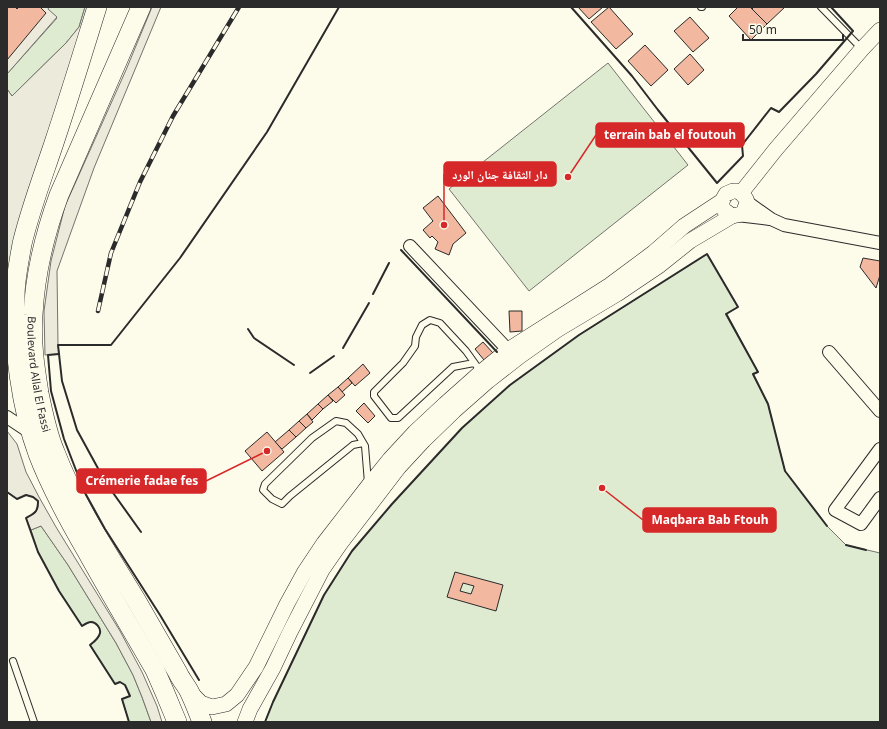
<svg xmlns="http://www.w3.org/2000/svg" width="887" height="729" viewBox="0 0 887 729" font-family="'Noto Sans','Noto Naskh Arabic',sans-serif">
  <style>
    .green { fill: #deebd1; stroke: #74746e }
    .parking { fill: #eceadb; stroke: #74746e }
    .building { fill: #f2b8a0; stroke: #2b2b2b; fill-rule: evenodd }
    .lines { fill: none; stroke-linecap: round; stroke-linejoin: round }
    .service-casing { stroke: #2b2b2b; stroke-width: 8 }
    .minor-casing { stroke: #2b2b2b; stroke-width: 14 }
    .tertiary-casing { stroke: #2b2b2b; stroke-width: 16 }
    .primary-casing { stroke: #2b2b2b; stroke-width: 20 }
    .service { stroke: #fdfbea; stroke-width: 6 }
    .minor { stroke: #fdfbea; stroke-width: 12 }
    .tertiary { stroke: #fdfbea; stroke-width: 15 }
    .primary { stroke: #fdfbea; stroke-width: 19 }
    .rail-casing { stroke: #2b2b2b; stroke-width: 4.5 }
    .rail { stroke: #fdfbea; stroke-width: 3; stroke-dasharray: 9; stroke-linecap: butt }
    .wall { stroke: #2b2b2b; stroke-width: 2 }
    .labels { text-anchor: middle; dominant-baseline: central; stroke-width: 3; stroke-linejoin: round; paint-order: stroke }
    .street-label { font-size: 11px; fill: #2b2b2b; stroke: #fdfbea }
    .leader { fill: none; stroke: #d62828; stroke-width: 1.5 }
    .callout-dot { fill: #d62828; stroke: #fdfbea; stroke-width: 1.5 }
    .callout { fill: #d62828; stroke: #d62828; stroke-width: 1.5 }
    .callout-label { font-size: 12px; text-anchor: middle; font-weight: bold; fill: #fff }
  </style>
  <rect width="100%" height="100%" fill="#fdfbea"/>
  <g class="green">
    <polygon points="49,7 85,7 79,27 66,43 12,96 7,89 7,74 57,18 47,9"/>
    <polygon points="608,63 688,165 529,291 449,189"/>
    <polygon points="707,254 738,307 727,314 758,372 753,375 768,404 785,471 827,526 846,545 880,553 880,722 265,722 273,702 324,595 352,551 392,504 462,428 510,385 579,335"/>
    <path d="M41,526L68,565L116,643L133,675L142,697L151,722H129L122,699L130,696L125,685L120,682L115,684L90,645C94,642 99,639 100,633C101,628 96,622 91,622C88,622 85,625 82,626L59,591L38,552L31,530Z"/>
  </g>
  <g class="parking">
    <polygon points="40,7 49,7 48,9 57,17 7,74 7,60"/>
    <polygon points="85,7 91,7 7,290 7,89 12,96 66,43 79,27"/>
    <polygon points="152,7 161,7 94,168 57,271 58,345 59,354 45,355 44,311 51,261 65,206 126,70"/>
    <polygon points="7,431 17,444 26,472 39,497 56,527 120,631 142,672 157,706 162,722 151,722 142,697 133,675 116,643 68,565 41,526 31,530 26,518 35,513 38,508 38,501 33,497 26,495 17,499 7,492"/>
  </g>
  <g class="building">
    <polygon points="7,7 15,7 17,9 19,7 40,7 46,13 7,60"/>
    <polygon points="578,7 603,7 589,19"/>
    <polygon points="609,7 633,34 616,49 591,22"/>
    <polygon points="738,7 750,7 767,24 751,40 729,16"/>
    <polygon points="754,7 785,7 767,24 752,9"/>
    <polygon points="690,17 709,38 693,52 674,31"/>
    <polygon points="645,45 668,70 651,86 628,61"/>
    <polygon points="690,54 704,70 688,85 674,69"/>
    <polygon points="438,196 466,233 453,244 449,255 435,249 438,242 432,236 430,238 423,230 433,221 423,208"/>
    <polygon points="863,258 880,261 880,275 876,288 860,267"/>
    <polygon points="509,311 522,311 522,331 510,332"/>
    <polygon points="483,342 493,353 484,360 475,349"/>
    <polygon points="363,364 370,373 355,386 348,378"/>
    <polygon points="348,378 352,383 342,392 338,387"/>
    <polygon points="338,387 345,395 336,403 328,395"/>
    <polygon points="328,395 333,401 323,409 318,404"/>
    <polygon points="364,403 375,416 368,423 356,411"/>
    <polygon points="318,404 323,409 312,420 307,414"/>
    <polygon points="307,414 313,422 306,428 299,421"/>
    <polygon points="299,421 306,428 296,437 289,430"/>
    <polygon points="289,430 296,437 282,449 275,442"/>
    <polygon points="267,432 284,452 262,471 245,451"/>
    <path d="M455,572L503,585L496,611L447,597ZM463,583L474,586L471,594L460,591Z"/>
  </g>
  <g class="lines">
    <defs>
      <g id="service">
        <polyline points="701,7 702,7"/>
        <polyline points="821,7 862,49"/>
        <polyline points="474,363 453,367 398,418 391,418 374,396 374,392 403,363 415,346 416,337 422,325 430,320 440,323 466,351 481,372"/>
        <polyline points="363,443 353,445 290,496 282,504 272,499 263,490 265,484 312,438 336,421 346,423 358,434 365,446 368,483"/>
        <polyline points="13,661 34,722"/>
      </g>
      <g id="minor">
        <polyline points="747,202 771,219 784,225 880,243"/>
        <polyline points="737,215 770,219"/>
        <polyline points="410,246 508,350"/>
        <polyline points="829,352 880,411"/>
        <polyline points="7,417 31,433"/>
        <polyline points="880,449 835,510 861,524 880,498"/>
      </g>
      <g id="tertiary">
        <polyline points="741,193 776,149 862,49 880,30"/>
        <polyline points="190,692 201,703 212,707 226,704 237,695 256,667 287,604 304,573 324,543 369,485 390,459 415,432 445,404 481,372 508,350 610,285 653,253 684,226 722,201 726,194 733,191 737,191 741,193 746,199 747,202 744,211 741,214 737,215 732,216 724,210 722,206 722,201"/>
        <polyline points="245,722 250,709 273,668 290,632 322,570 340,544 399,467 424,440 454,411 488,381 520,356 557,330 617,294 660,265 690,241 732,216"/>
      </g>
      <g id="primary">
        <path d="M97,7C83,52 69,98 54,143C43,176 30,210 22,244C19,262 15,279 15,297C13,347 21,408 38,454C51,488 68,519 86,550C108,590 132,630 155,670L165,693L177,722"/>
        <path id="s1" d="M141,7L59,195C45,233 35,274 33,315C31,342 35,368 39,393C43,413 47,433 55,452C75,504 107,552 136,600C150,624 164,649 178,673C181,680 186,685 189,691C194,701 198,712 202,722"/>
      </g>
    </defs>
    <use href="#service" class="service-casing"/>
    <use href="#minor" class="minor-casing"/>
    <use href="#tertiary" class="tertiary-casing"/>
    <use href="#primary" class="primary-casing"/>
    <use href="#service" class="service"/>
    <use href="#minor" class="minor"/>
    <use href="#tertiary" class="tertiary"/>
    <use href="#primary" class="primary"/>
    <defs>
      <polyline id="rail" points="98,311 111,253 140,182 173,116 239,7"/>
    </defs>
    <use href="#rail" class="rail-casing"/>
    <use href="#rail" class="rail"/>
    <g class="wall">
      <polyline points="571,7 632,76 658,110 717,183 743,156 742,145 771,108 779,112 816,74 853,31 831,7"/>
      <polyline points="401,250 497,352"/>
      <polyline points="373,294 389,263"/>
      <polyline points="248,329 254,338 294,365"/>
      <polyline points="343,348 369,303"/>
      <polyline points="59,354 48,355 51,391 64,439 84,491 105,529 160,615 199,680"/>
      <polyline points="310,373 334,356"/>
      <path d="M7,492L17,499L26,495L33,497L38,501C38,512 35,513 26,518L38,552L59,591L82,626C85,624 88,622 91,622C96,622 101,628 100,633C99,638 94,642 90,645L115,684L120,682L125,685L130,696L122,699L129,722"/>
      <polyline points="141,532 106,483 77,430 62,381 58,345 111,345 180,258 267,132 339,7"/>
      <polyline points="846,545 866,550"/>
      <polyline points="265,722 273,702 324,595 352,551 392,504 462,428 510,385 579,335 707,254 738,307 726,314 758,372 753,374 768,404 785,471 827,526"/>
    </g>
  </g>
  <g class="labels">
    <g class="street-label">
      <text stroke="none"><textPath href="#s1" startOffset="388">Boulevard Allal El Fassi</textPath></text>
    </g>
  </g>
  <path class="leader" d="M568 177L596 135M444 225L444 174M267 451L206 481M602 488L643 520"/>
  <g class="callout-dot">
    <circle cx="568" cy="177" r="4"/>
    <circle cx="444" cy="225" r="4"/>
    <circle cx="267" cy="451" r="4"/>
    <circle cx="602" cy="488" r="4"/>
  </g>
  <g class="callout">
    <rect x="596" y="123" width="148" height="24" rx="4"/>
    <rect x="444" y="162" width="112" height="24" rx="4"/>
    <rect x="77" y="469" width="129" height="24" rx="4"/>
    <rect x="643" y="508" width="133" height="24" rx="4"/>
  </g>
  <g class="callout-label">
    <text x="670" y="139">terrain bab el foutouh</text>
    <text x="500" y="179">دار الثقافة جنان الورد</text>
    <text x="142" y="485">Crémerie fadae fes</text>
    <text x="710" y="524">Maqbara Bab Ftouh</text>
  </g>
  <rect width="887" height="729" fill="none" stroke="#2b2b2b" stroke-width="16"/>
  <path d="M743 34v6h100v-6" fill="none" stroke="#2b2b2b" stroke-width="2"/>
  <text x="749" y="34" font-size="12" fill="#2b2b2b" stroke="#fdfbea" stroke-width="3" paint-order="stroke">50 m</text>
</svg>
